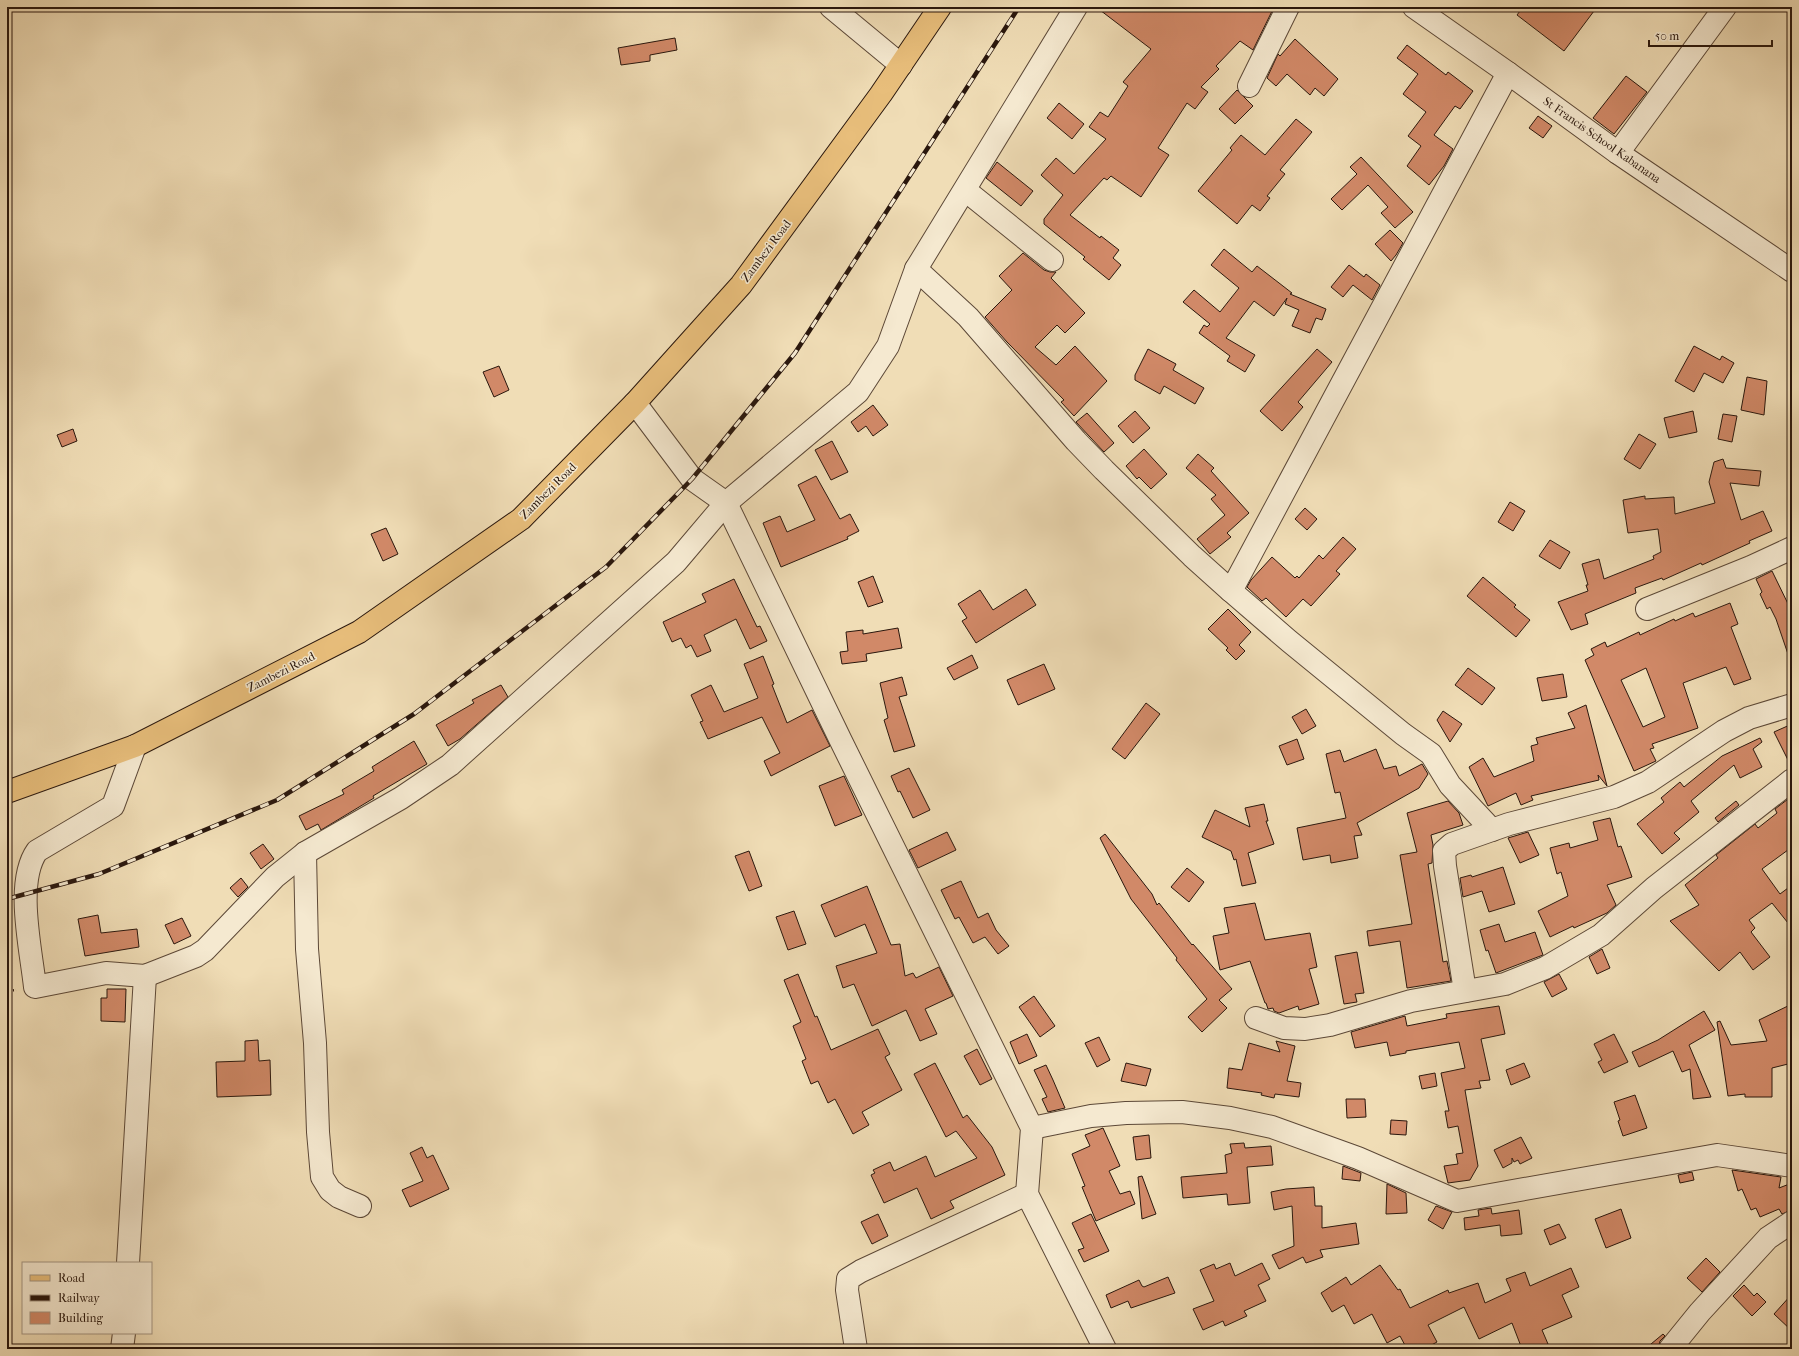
<svg xmlns="http://www.w3.org/2000/svg" width="1799" height="1356" viewBox="0 0 1799 1356" font-family="'IM FELL French Canon',serif">
  <style>
    .building { fill: #d18968; stroke: #2a170d; fill-rule: evenodd }
    .lines { fill: none; stroke-linecap: round; stroke-linejoin: round }
    .minor-casing { stroke: #5c4837; stroke-width: 24 }
    .major-casing { stroke: #2a170d; stroke-width: 24 }
    .path { stroke: #2a170d; stroke-width: 2.5; stroke-dasharray: 1 2; stroke-linecap: butt }
    .minor { stroke: #f5e9d0; stroke-width: 22 }
    .major { stroke: #e8be7b; stroke-width: 22 }
    .rail-casing { stroke: #2a170d; stroke-width: 4.5 }
    .rail { stroke: #f5e9d0; stroke-width: 3; stroke-dasharray: 9; stroke-linecap: butt }
    .labels { text-anchor: middle; dominant-baseline: central; stroke-width: 3; stroke-linejoin: round; paint-order: stroke }
    .street-label { font-size: 12px; fill: #2a170d; stroke: #f5e9d0 }
  </style>
  <rect width="100%" height="100%" fill="#f0ddb6"/>
  <filter id="stains"><feTurbulence type="fractalNoise" baseFrequency=".005" numOctaves="4"/><feColorMatrix values="0 0 0 0 .2 0 0 0 0 .09 0 0 0 0 .02 0 0 0 .5 -.17"/></filter>
  <radialGradient id="worn" r=".72"><stop offset=".6" stop-color="#630" stop-opacity="0"/><stop offset="1" stop-color="#630" stop-opacity=".3"/></radialGradient>
  <g class="building">
    <polygon points="1096,7 1274,7 1253,50 1240,41 1216,66 1219,69 1201,87 1208,92 1195,109 1187,103 1158,148 1169,155 1141,197 1111,176 1107,180 1104,178 1070,215 1100,238 1101,236 1119,250 1113,258 1121,265 1109,280 1083,259 1085,257 1044,224 1044,219 1063,195 1041,175 1056,158 1074,174 1106,139 1089,127 1100,112 1108,117 1128,86 1123,82 1151,49"/>
    <polygon points="1523,7 1597,7 1564,51 1517,15"/>
    <polygon points="675,38 677,50 650,55 650,61 621,65 618,48"/>
    <polygon points="1295,39 1338,79 1324,96 1315,88 1310,95 1287,74 1276,86 1267,78 1278,54 1280,56"/>
    <polygon points="1407,45 1446,75 1448,72 1473,91 1460,109 1455,106 1434,135 1453,149 1444,166 1429,185 1407,166 1421,146 1408,136 1426,112 1403,94 1418,74 1397,58"/>
    <polygon points="1626,76 1647,92 1614,134 1593,118"/>
    <polygon points="1237,90 1253,106 1235,124 1219,109"/>
    <polygon points="1059,103 1084,124 1072,139 1047,118"/>
    <polygon points="1538,116 1552,126 1543,138 1529,128"/>
    <polygon points="1296,119 1312,132 1280,170 1285,174 1267,196 1270,198 1260,211 1252,205 1237,224 1198,191 1232,150 1230,148 1241,135 1265,155"/>
    <polygon points="1361,157 1413,212 1395,228 1381,213 1388,207 1368,185 1342,210 1331,199 1357,174 1350,167"/>
    <polygon points="997,162 1033,191 1021,206 986,178"/>
    <polygon points="1390,230 1403,243 1396,255 1391,261 1375,244"/>
    <polygon points="1224,249 1252,272 1257,266 1292,293 1290,294 1326,309 1322,320 1316,318 1310,333 1292,326 1299,310 1285,304 1287,298 1274,316 1254,301 1226,338 1255,355 1245,372 1227,361 1230,356 1199,333 1204,325 1207,327 1210,324 1183,302 1194,290 1220,312 1239,288 1211,265"/>
    <polygon points="1023,253 1044,270 1050,272 1056,272 1051,278 1085,313 1065,333 1057,325 1035,347 1056,365 1075,346 1107,381 1074,416 1061,402 1064,400 1007,342 985,317 1012,290 999,276"/>
    <polygon points="1349,265 1364,277 1366,274 1380,285 1372,300 1353,285 1343,297 1331,287"/>
    <polygon points="1694,346 1720,360 1722,356 1734,363 1723,383 1704,373 1694,392 1675,381"/>
    <polygon points="1148,349 1176,364 1173,370 1204,388 1195,404 1164,386 1160,394 1135,380 1135,375"/>
    <polygon points="1317,349 1332,362 1298,402 1303,407 1282,431 1260,411"/>
    <polygon points="499,366 509,390 494,397 483,372"/>
    <polygon points="1747,377 1767,381 1764,415 1741,410"/>
    <polygon points="873,405 888,425 873,436 866,426 858,432 851,422"/>
    <polygon points="1135,411 1150,428 1133,443 1118,426"/>
    <polygon points="1693,411 1697,432 1669,438 1664,418"/>
    <polygon points="1087,413 1114,443 1104,452 1076,422"/>
    <polygon points="1723,414 1737,416 1732,442 1718,439"/>
    <polygon points="73,429 77,441 62,447 57,435"/>
    <polygon points="1639,434 1656,444 1640,469 1624,459"/>
    <polygon points="832,441 848,472 831,480 815,450"/>
    <polygon points="1144,449 1167,474 1151,489 1139,477 1137,479 1126,466"/>
    <polygon points="1198,454 1214,468 1211,471 1249,513 1227,533 1231,537 1210,554 1197,539 1225,515 1211,499 1216,495 1186,468"/>
    <polygon points="1723,459 1726,468 1761,471 1759,486 1730,483 1741,520 1763,511 1772,531 1749,541 1750,543 1702,565 1701,563 1663,580 1662,578 1635,588 1636,593 1585,614 1588,624 1571,630 1558,602 1588,591 1586,585 1588,585 1582,564 1599,559 1604,579 1654,559 1653,556 1661,552 1658,529 1628,533 1623,500 1645,496 1645,499 1674,497 1675,514 1715,503 1709,482 1714,462"/>
    <polygon points="816,476 840,519 850,514 859,531 847,537 848,539 781,567 763,523 780,516 787,532 815,520 798,485"/>
    <polygon points="1510,502 1525,511 1513,531 1498,522"/>
    <polygon points="1305,508 1317,519 1307,530 1295,519"/>
    <polygon points="386,528 398,554 383,561 371,534"/>
    <polygon points="1343,537 1356,549 1336,571 1340,574 1311,606 1303,599 1286,617 1266,598 1262,601 1247,587 1251,580 1272,557 1295,578 1297,576 1299,578 1319,555 1323,559"/>
    <polygon points="1550,540 1570,552 1560,569 1539,556"/>
    <polygon points="1772,571 1792,612 1792,659 1790,660 1776,619 1770,607 1767,609 1760,594 1762,592 1756,579"/>
    <polygon points="873,576 883,602 868,607 858,582"/>
    <polygon points="1483,577 1516,605 1514,607 1530,620 1516,637 1467,596"/>
    <polygon points="734,579 757,627 760,626 767,641 750,649 736,619 704,635 711,651 697,657 691,645 686,648 681,638 672,642 663,622 706,602 702,594"/>
    <polygon points="1026,589 1036,605 976,643 962,621 967,618 958,604 980,590 993,610"/>
    <path d="M1730,603L1738,624L1731,627L1751,679L1734,685L1726,667L1683,683L1698,728L1652,744L1654,748L1650,749L1656,761L1634,771L1585,660L1594,655L1591,649L1605,642L1607,647L1639,632L1640,635L1674,619L1675,621L1693,613L1695,617ZM1646,668L1665,717L1643,727L1621,680Z"/>
    <polygon points="1228,609 1251,632 1239,645 1245,651 1236,660 1226,650 1228,648 1208,629"/>
    <polygon points="898,628 902,648 866,654 867,661 842,664 840,652 848,651 846,632 863,630 863,634"/>
    <polygon points="972,655 978,668 954,680 947,668"/>
    <polygon points="763,656 774,684 772,685 787,723 812,710 830,746 771,776 764,761 780,753 762,717 708,739 700,722 703,721 691,695 711,685 724,712 758,698 744,664"/>
    <polygon points="1044,664 1055,689 1018,705 1007,680"/>
    <polygon points="1468,668 1495,688 1482,705 1455,685"/>
    <polygon points="1563,674 1567,697 1542,701 1537,678"/>
    <polygon points="902,677 907,695 899,697 915,746 894,752 884,720 888,718 880,683"/>
    <polygon points="501,685 508,697 460,739 448,746 436,725 474,703 472,700"/>
    <polygon points="1146,703 1160,714 1125,759 1112,749"/>
    <polygon points="1586,705 1607,786 1598,775 1599,780 1531,796 1533,800 1521,805 1516,793 1488,806 1469,767 1483,758 1494,777 1534,761 1531,746 1538,744 1536,738 1575,728 1568,713"/>
    <polygon points="1306,709 1316,726 1302,734 1292,717"/>
    <polygon points="1443,711 1462,724 1450,742 1437,720"/>
    <polygon points="1792,724 1792,768 1774,732"/>
    <polygon points="1760,738 1762,742 1753,749 1762,767 1740,778 1734,765 1691,801 1699,812 1674,833 1680,839 1662,854 1637,824 1664,802 1661,798 1680,782 1684,787 1722,756"/>
    <polygon points="1297,739 1304,759 1287,765 1279,746"/>
    <polygon points="414,741 427,764 373,796 374,798 321,830 318,824 306,830 299,816 344,794 342,790 374,771 372,767"/>
    <polygon points="1376,749 1384,769 1396,766 1399,776 1422,764 1428,774 1419,788 1357,823 1362,835 1354,836 1358,858 1331,863 1330,855 1303,860 1297,828 1346,818 1340,792 1335,793 1326,754 1340,750 1344,762"/>
    <polygon points="909,768 930,810 913,818 900,791 898,792 891,776"/>
    <polygon points="844,776 862,815 835,826 819,786"/>
    <polygon points="1792,796 1792,847 1762,869 1780,894 1792,885 1792,928 1772,903 1749,920 1755,928 1751,932 1770,957 1753,970 1740,952 1719,971 1670,921 1699,905 1685,885 1718,858 1716,855 1755,824 1758,828 1777,813 1775,809"/>
    <polygon points="1448,801 1459,813 1463,825 1431,835 1433,845 1432,863 1428,864 1443,962 1447,961 1451,981 1407,988 1400,941 1369,946 1367,931 1412,924 1400,855 1417,852 1407,813"/>
    <polygon points="1736,801 1739,805 1718,822 1715,818"/>
    <polygon points="1264,804 1268,821 1266,821 1274,844 1248,853 1256,883 1242,886 1236,859 1234,860 1231,851 1202,837 1215,810 1250,827 1245,808"/>
    <polygon points="1610,818 1618,847 1621,846 1632,877 1607,885 1616,905 1607,913 1574,928 1573,926 1550,937 1538,911 1568,896 1561,872 1557,874 1550,848 1569,843 1570,848 1598,840 1593,822"/>
    <polygon points="947,832 956,850 918,868 909,850"/>
    <polygon points="1528,832 1539,855 1520,863 1508,838"/>
    <polygon points="1105,834 1152,894 1157,905 1159,903 1192,945 1193,944 1232,989 1219,1000 1227,1008 1202,1032 1188,1017 1207,999 1176,960 1177,958 1131,899 1100,838"/>
    <polygon points="263,844 274,859 261,869 250,853"/>
    <polygon points="749,851 762,886 749,891 735,856"/>
    <polygon points="1503,867 1515,904 1489,912 1482,891 1463,897 1460,878 1471,875 1472,877"/>
    <polygon points="1187,868 1204,882 1189,902 1171,887"/>
    <polygon points="241,878 248,887 238,897 230,888"/>
    <polygon points="961,881 978,918 988,913 996,930 1009,946 998,954 985,937 973,943 959,917 955,919 941,890"/>
    <polygon points="867,886 891,945 900,944 905,976 913,973 916,978 939,967 953,996 925,1009 937,1034 920,1041 906,1010 872,1026 854,984 843,988 836,966 877,953 865,924 835,937 821,905"/>
    <polygon points="1255,903 1265,940 1310,933 1317,967 1309,969 1319,1004 1299,1010 1298,1006 1279,1013 1274,1011 1273,1008 1268,1009 1266,1003 1265,1003 1250,961 1220,970 1213,936 1229,933 1224,908"/>
    <polygon points="794,911 806,944 788,950 776,917"/>
    <polygon points="98,915 101,933 137,929 139,947 85,956 78,919"/>
    <polygon points="182,918 191,936 174,944 165,925"/>
    <polygon points="1499,924 1505,942 1535,932 1543,955 1496,973 1488,950 1486,951 1480,930"/>
    <polygon points="1602,949 1610,968 1597,974 1589,957"/>
    <polygon points="1357,952 1364,993 1355,994 1357,1002 1344,1004 1335,956"/>
    <polygon points="798,974 815,1017 817,1016 831,1050 878,1029 890,1054 885,1057 902,1090 862,1112 869,1125 853,1134 835,1099 828,1103 818,1081 811,1084 802,1061 806,1059 793,1026 801,1022 784,980"/>
    <polygon points="1559,974 1567,989 1552,997 1544,982"/>
    <polygon points="107,989 126,989 125,1022 101,1021 101,998 107,998"/>
    <polygon points="1034,996 1055,1026 1040,1037 1019,1007"/>
    <polygon points="1792,1004 1792,1063 1772,1068 1772,1097 1745,1097 1745,1094 1728,1096 1717,1022 1720,1021 1731,1045 1767,1041 1759,1020"/>
    <polygon points="1499,1006 1505,1034 1481,1039 1490,1080 1479,1081 1481,1088 1465,1090 1478,1166 1470,1180 1448,1183 1444,1166 1458,1164 1456,1154 1463,1153 1458,1126 1448,1128 1445,1111 1449,1111 1441,1073 1465,1068 1459,1042 1406,1051 1406,1053 1390,1056 1387,1042 1355,1048 1351,1032 1405,1016 1407,1026 1447,1018 1446,1014"/>
    <polygon points="1704,1011 1715,1030 1689,1045 1711,1097 1693,1099 1690,1069 1682,1072 1673,1051 1639,1067 1632,1052 1658,1040"/>
    <polygon points="1027,1034 1037,1056 1019,1064 1010,1042"/>
    <polygon points="1614,1034 1628,1062 1604,1073 1598,1062 1602,1060 1594,1044"/>
    <polygon points="1099,1037 1110,1060 1097,1067 1085,1043"/>
    <polygon points="258,1040 259,1061 270,1060 271,1095 217,1097 216,1062 245,1061 245,1041"/>
    <polygon points="1276,1041 1295,1046 1287,1081 1301,1083 1299,1097 1275,1094 1274,1098 1261,1095 1262,1093 1227,1088 1229,1068 1242,1070 1249,1043 1280,1052"/>
    <polygon points="977,1049 992,1079 980,1085 964,1056"/>
    <polygon points="935,1063 963,1118 967,1115 992,1147 1005,1175 950,1201 954,1208 931,1219 917,1188 884,1203 871,1175 875,1173 873,1170 890,1162 894,1171 926,1156 935,1177 977,1158 956,1131 946,1137 914,1074"/>
    <polygon points="1126,1063 1151,1069 1146,1086 1121,1081"/>
    <polygon points="1524,1063 1530,1077 1511,1085 1506,1070"/>
    <polygon points="1046,1065 1053,1080 1065,1108 1048,1112 1042,1099 1047,1097 1034,1070"/>
    <polygon points="1435,1073 1437,1086 1422,1089 1419,1076"/>
    <polygon points="1635,1095 1647,1128 1623,1136 1618,1121 1620,1120 1614,1102"/>
    <polygon points="1346,1099 1365,1099 1366,1117 1347,1118"/>
    <polygon points="1391,1120 1407,1121 1406,1135 1390,1134"/>
    <polygon points="1103,1128 1120,1166 1109,1171 1120,1194 1130,1191 1135,1204 1096,1221 1082,1187 1085,1186 1072,1154 1090,1146 1085,1135"/>
    <polygon points="1149,1135 1151,1158 1136,1160 1133,1137"/>
    <polygon points="1521,1137 1532,1158 1520,1164 1518,1160 1514,1162 1512,1158 1512,1163 1503,1168 1494,1150"/>
    <polygon points="1244,1143 1245,1148 1271,1146 1273,1165 1247,1167 1250,1203 1228,1205 1227,1194 1183,1198 1181,1177 1227,1173 1225,1155 1232,1153 1230,1144"/>
    <polygon points="422,1147 427,1158 433,1155 449,1189 410,1207 402,1190 423,1181 410,1153"/>
    <polygon points="1343,1166 1361,1173 1360,1181 1342,1179"/>
    <polygon points="1732,1170 1781,1177 1779,1188 1792,1183 1792,1210 1782,1214 1779,1209 1760,1217 1756,1208 1751,1210 1742,1189 1738,1191"/>
    <polygon points="1692,1172 1694,1180 1680,1183 1678,1175"/>
    <polygon points="1142,1176 1156,1214 1142,1219 1138,1177"/>
    <polygon points="1387,1184 1406,1193 1407,1213 1386,1214"/>
    <polygon points="1314,1187 1315,1206 1322,1206 1322,1228 1356,1223 1359,1244 1320,1250 1323,1257 1306,1263 1303,1257 1279,1269 1272,1255 1294,1246 1292,1206 1274,1210 1271,1192 1286,1189"/>
    <polygon points="1436,1206 1452,1212 1443,1229 1428,1220"/>
    <polygon points="1491,1208 1492,1214 1519,1210 1522,1234 1501,1236 1500,1225 1465,1230 1464,1218 1479,1216 1478,1210"/>
    <polygon points="1621,1209 1631,1238 1606,1248 1595,1219"/>
    <polygon points="878,1214 888,1236 872,1244 861,1222"/>
    <polygon points="1091,1214 1109,1251 1084,1262 1078,1250 1084,1248 1072,1223"/>
    <polygon points="1559,1224 1566,1238 1550,1245 1544,1230"/>
    <polygon points="1706,1258 1720,1272 1702,1292 1687,1278"/>
    <polygon points="1230,1263 1235,1276 1262,1263 1270,1279 1258,1285 1266,1301 1244,1311 1247,1316 1225,1326 1223,1321 1203,1330 1193,1309 1214,1301 1200,1270 1214,1264 1216,1269"/>
    <polygon points="1380,1265 1398,1290 1400,1289 1410,1308 1448,1290 1449,1293 1478,1283 1485,1303 1511,1291 1506,1279 1525,1272 1530,1286 1571,1268 1579,1287 1562,1295 1572,1317 1542,1330 1548,1344 1536,1349 1522,1349 1512,1323 1479,1339 1464,1307 1428,1325 1437,1342 1424,1349 1407,1349 1400,1336 1387,1343 1372,1314 1354,1324 1344,1305 1332,1312 1321,1293 1346,1277 1351,1285"/>
    <polygon points="1168,1277 1175,1293 1131,1308 1128,1301 1111,1308 1106,1295 1139,1280 1142,1286 1144,1287"/>
    <polygon points="1744,1285 1754,1296 1757,1293 1766,1302 1752,1316 1733,1296"/>
    <polygon points="1792,1294 1792,1331 1774,1314"/>
    <polygon points="1663,1334 1665,1336 1660,1341 1658,1349 1645,1349"/>
  </g>
  <g class="lines">
    <defs>
      <g id="minor">
        <polyline points="831,7 901,65"/>
        <polyline points="1414,7 1508,73 1618,153 1792,271"/>
        <polyline points="1249,86 1288,7"/>
        <polyline points="1618,153 1725,7"/>
        <polyline points="965,190 1052,260"/>
        <polyline points="916,269 968,317 1076,441 1104,470 1192,556 1231,591 1508,73"/>
        <polyline points="635,403 692,479 726,503 841,741 1032,1128 1027,1194 1105,1349"/>
        <polyline points="1231,591 1289,641 1403,734 1431,754 1450,785 1492,830"/>
        <polyline points="1647,609 1751,567 1792,548"/>
        <path d="M135,746L113,806L37,851C15,882 31,949 35,987L106,973L145,976L196,956L205,950L275,877L305,853L401,798L450,765L676,562L726,503L858,392L888,346L916,269L1076,7"/>
        <polyline points="305,853 307,949 315,1043 318,1132 322,1177 330,1190 339,1197 360,1206"/>
        <polyline points="1465,991 1445,866 1444,851 1452,844 1509,824 1614,797 1648,782 1724,731 1749,718 1792,705"/>
        <polyline points="1256,1018 1284,1028 1305,1029 1330,1025 1411,1001 1505,984 1545,968 1601,935 1654,888 1792,780"/>
        <polyline points="1032,1128 1091,1116 1126,1113 1182,1112 1230,1118 1272,1127 1358,1158 1457,1201 1717,1155 1792,1166"/>
        <polyline points="128,1263 145,976"/>
        <polyline points="122,1349 124,1333"/>
        <polyline points="856,1349 847,1290 848,1279 861,1271 1027,1194"/>
        <polyline points="1670,1349 1700,1312 1768,1238 1792,1222"/>
      </g>
      <polyline id="major" points="7,792 135,746 359,632 521,519 635,403 741,285 881,94 940,7"/>
    </defs>
    <use href="#minor" class="minor-casing"/>
    <use href="#major" class="major-casing"/>
    <polyline class="path" points="7,991 16,990"/>
    <use href="#minor" class="minor"/>
    <use href="#major" class="major"/>
    <defs>
      <polyline id="rail" points="7,899 99,874 277,800 414,714 606,567 692,479 795,353 1019,7"/>
    </defs>
    <use href="#rail" class="rail-casing"/>
    <use href="#rail" class="rail"/>
  </g>
  <g class="labels">
    <g class="street-label">
      <text transform="translate(1602 140) rotate(35)">St Francis School Kabanana</text>
      <text transform="translate(766 251) rotate(-53)">Zambezi Road</text>
      <text transform="translate(548 491) rotate(-45)">Zambezi Road</text>
      <text transform="translate(281 672) rotate(-27)">Zambezi Road</text>
    </g>
  </g>
  <rect width="1799" height="1356" fill="none" stroke="#f0ddb6" stroke-width="24"/>
  <rect x="8" y="8" width="1783" height="1340" fill="none" stroke="#2a170d" stroke-width="2"/>
  <rect x="12" y="12" width="1775" height="1332" fill="none" stroke="#2a170d"/>
  <rect x="22" y="1262" width="130" height="72" fill="#f5e9d0" stroke="#a49582"/>
  <rect x="30" y="1275" width="20" height="6" fill="#e8be7b" stroke="#a49582"/>
  <text x="58" y="1282" font-size="12" fill="#2a170d">Road</text>
  <rect x="30" y="1295" width="20" height="6" fill="#2a170d" stroke="#a49582"/>
  <text x="58" y="1302" font-size="12" fill="#2a170d">Railway</text>
  <rect x="30" y="1312" width="20" height="12" fill="#d18968" stroke="#a49582"/>
  <text x="58" y="1322" font-size="12" fill="#2a170d">Building</text>
  <path d="M1649 40v6h123v-6" fill="none" stroke="#2a170d" stroke-width="2"/>
  <text x="1655" y="40" font-size="12" fill="#2a170d" stroke="#f5e9d0" stroke-width="3" paint-order="stroke">50 m</text>
  <rect width="100%" height="100%" filter="url(#stains)"/>
  <rect width="100%" height="100%" fill="url(#worn)"/>
</svg>
